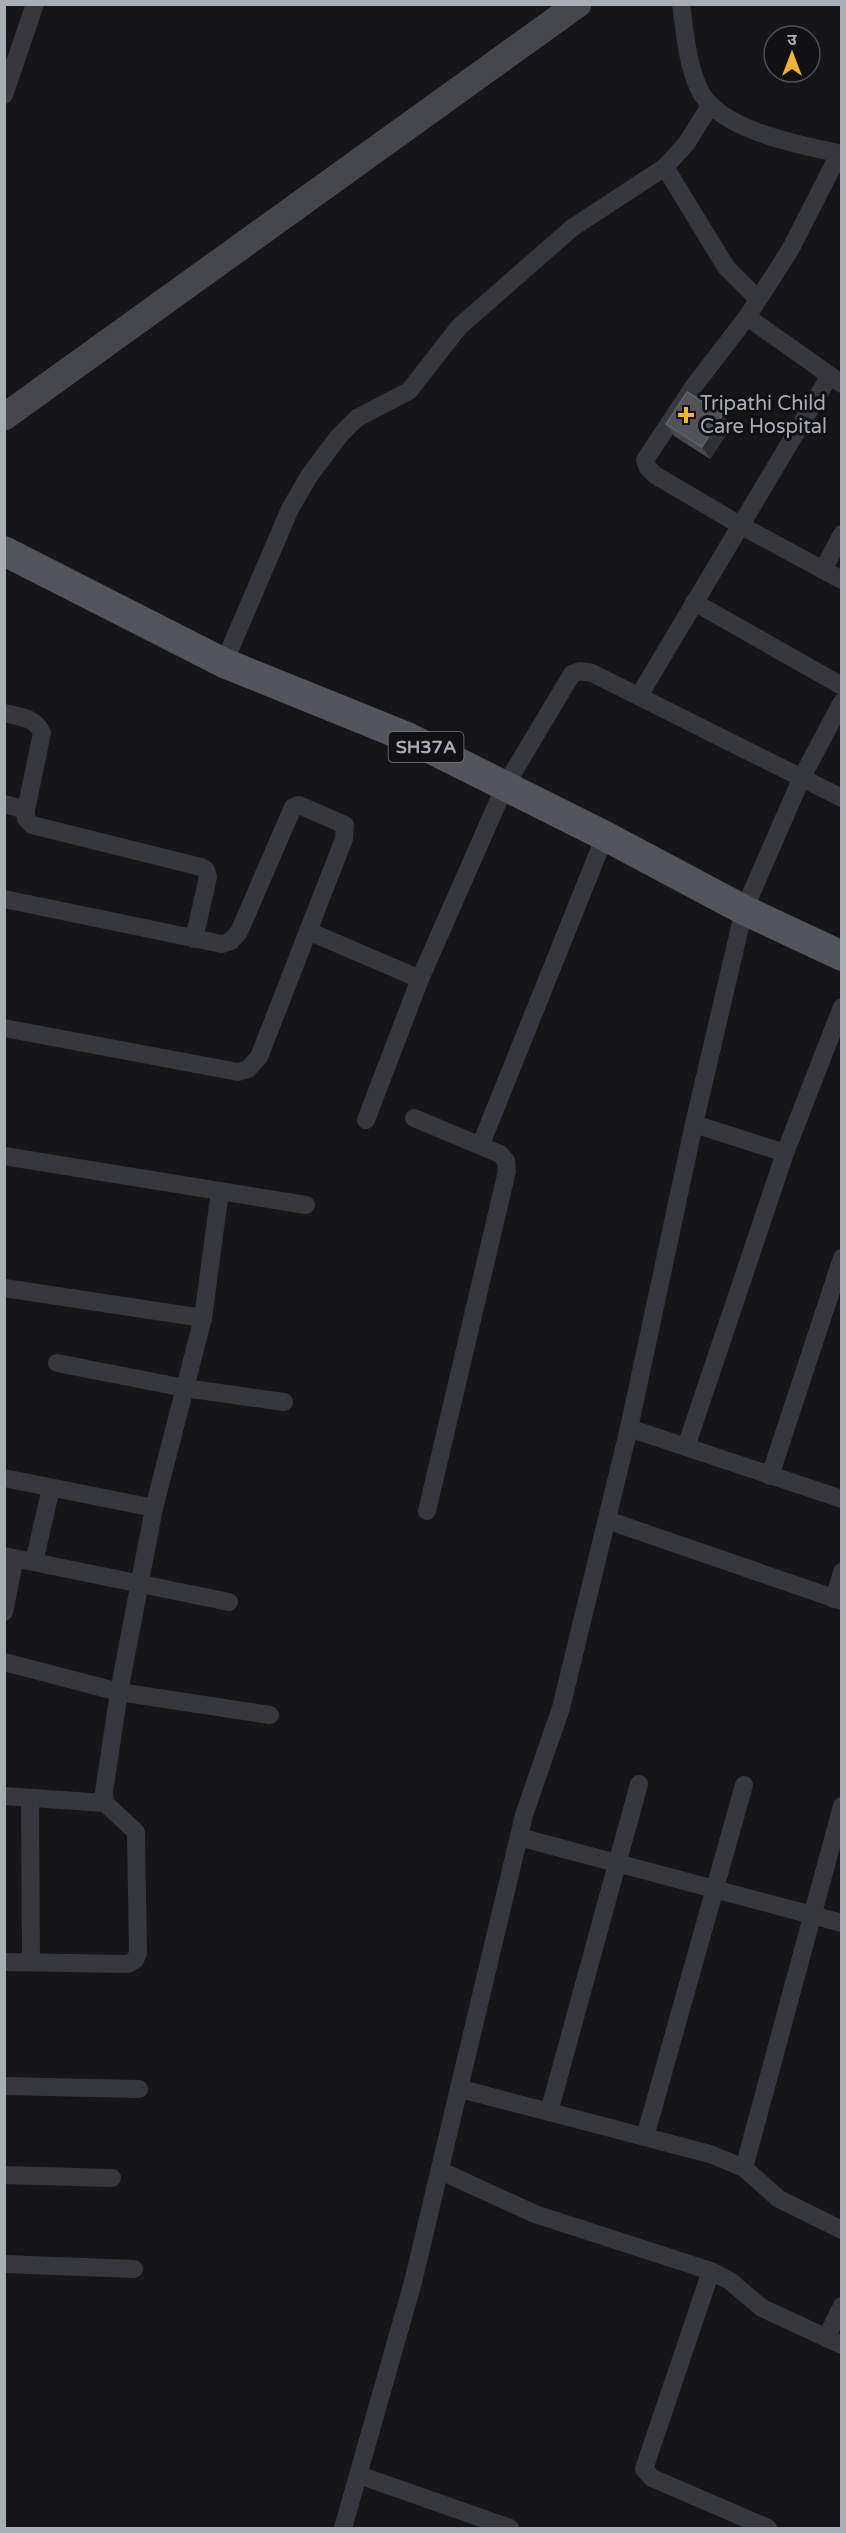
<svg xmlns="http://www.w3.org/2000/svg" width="846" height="2533" viewBox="0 0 846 2533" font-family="'Varela Round','Noto Sans Devanagari',sans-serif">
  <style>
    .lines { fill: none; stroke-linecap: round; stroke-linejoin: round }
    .minor { stroke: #37383d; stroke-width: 18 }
    .secondary { stroke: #45474d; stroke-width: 27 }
    .primary { stroke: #53555c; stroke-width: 30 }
    .wall { fill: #47494d }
    .shaded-wall { fill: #2f3033 }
    .building { fill: #525359; stroke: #5f6168; stroke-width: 1.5 }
    .poi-dot { fill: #f2b134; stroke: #111113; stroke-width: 2 }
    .labels { text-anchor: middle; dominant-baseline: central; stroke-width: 6; stroke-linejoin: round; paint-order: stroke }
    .shield { fill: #111113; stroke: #7b7e86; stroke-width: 1.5 }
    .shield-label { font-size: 18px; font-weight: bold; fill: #a8adb8 }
    .poi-label { font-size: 20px; fill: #a8adb8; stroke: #111113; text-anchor: start }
  </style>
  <rect width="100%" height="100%" fill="#161618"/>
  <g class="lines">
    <g class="minor">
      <path d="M681,4C685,33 687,63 699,89C719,131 801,145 842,154"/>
      <polyline points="4,95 35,4"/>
      <polyline points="839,154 790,250 747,317 694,386 645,460 648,468 655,475 740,525 842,580"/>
      <polyline points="665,167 726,267 758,299"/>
      <polyline points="747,317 842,384"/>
      <polyline points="823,570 842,534"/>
      <polyline points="694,602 842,686"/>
      <polyline points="224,663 290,509 309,476 339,436 357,418 409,391 459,327 572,228 665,167 686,144 710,106"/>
      <polyline points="639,696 829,377"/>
      <path d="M4,713C20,717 35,717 42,733L26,810V819L32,825L201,867L206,870L208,877L194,939"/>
      <polyline points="4,804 26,810"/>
      <polyline points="4,899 222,944 231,941 239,932 293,807 299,805 345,825 344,839 259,1057 248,1069 238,1072 4,1028"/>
      <polyline points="308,931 420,979"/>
      <polyline points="414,1118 500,1154 506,1161 507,1171 427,1511"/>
      <polyline points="366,1120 420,979 505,786 572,674 580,671 592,673 842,798"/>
      <polyline points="694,1124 785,1153"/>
      <polyline points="481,1144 605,836"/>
      <polyline points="4,1156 306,1205"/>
      <polyline points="4,1288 203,1318"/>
      <polyline points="57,1363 185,1388 284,1402"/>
      <polyline points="629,1428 842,1499"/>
      <polyline points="686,1447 785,1153 842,1007"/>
      <polyline points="770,1476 842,1258"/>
      <polyline points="4,1478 154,1508"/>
      <polyline points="607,1520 842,1601"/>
      <polyline points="4,1556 229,1602"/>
      <polyline points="34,1562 51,1488"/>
      <polyline points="834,1599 842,1572"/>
      <polyline points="4,1612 15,1558"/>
      <polyline points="4,1662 119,1692 270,1715"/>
      <polyline points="4,1796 105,1803"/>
      <polyline points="30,1799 31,1962"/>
      <polyline points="519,1837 842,1923"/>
      <polyline points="4,1962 128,1964 135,1960 138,1953 136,1832 105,1803 104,1792 119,1692 154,1508 203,1318 220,1191"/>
      <polyline points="4,2086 139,2089"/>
      <polyline points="461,2089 710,2154 744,2168 779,2199 842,2230"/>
      <polyline points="549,2112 639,1784"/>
      <polyline points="645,2137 744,1785"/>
      <polyline points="744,2168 842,1806"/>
      <polyline points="441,2171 535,2214 711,2271 730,2281 762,2308 842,2345"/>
      <polyline points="4,2175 112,2178"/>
      <polyline points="4,2264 134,2269"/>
      <polyline points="711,2271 644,2469 652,2478 768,2528"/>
      <polyline points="826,2338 842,2306"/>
      <polyline points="359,2475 510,2528"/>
      <polyline points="343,2528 413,2282 524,1815 561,1708 629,1428 694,1124 744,910 802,777 842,702"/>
    </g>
    <polyline class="secondary" points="4,417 578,4"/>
    <polyline class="primary" points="4,551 224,663 407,737 605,836 744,910 842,956"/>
  </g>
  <polygon class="wall" points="666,424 732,426 710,459 674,436"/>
  <polygon class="shaded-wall" points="723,414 732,426 710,459 702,447"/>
  <polygon class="building" points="687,392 723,414 702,447 666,424"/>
  <path class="poi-dot" d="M683 406h6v6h6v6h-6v6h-6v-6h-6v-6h6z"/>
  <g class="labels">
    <rect class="shield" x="388.5" y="732" width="75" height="30" rx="4.5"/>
    <g class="shield-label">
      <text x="426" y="747">SH37A</text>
    </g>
    <g class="poi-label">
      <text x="700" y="404">Tripathi Child<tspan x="700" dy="23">Care Hospital</tspan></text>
    </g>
  </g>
  <rect width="846" height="2533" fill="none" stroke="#a8adb8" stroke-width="12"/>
  <g transform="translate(792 54)"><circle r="28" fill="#111113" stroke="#4d4f55" stroke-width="1.5"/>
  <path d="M0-4.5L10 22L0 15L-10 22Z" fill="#f2b134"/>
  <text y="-9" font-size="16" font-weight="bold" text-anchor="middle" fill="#a8adb8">उ</text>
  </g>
</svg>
